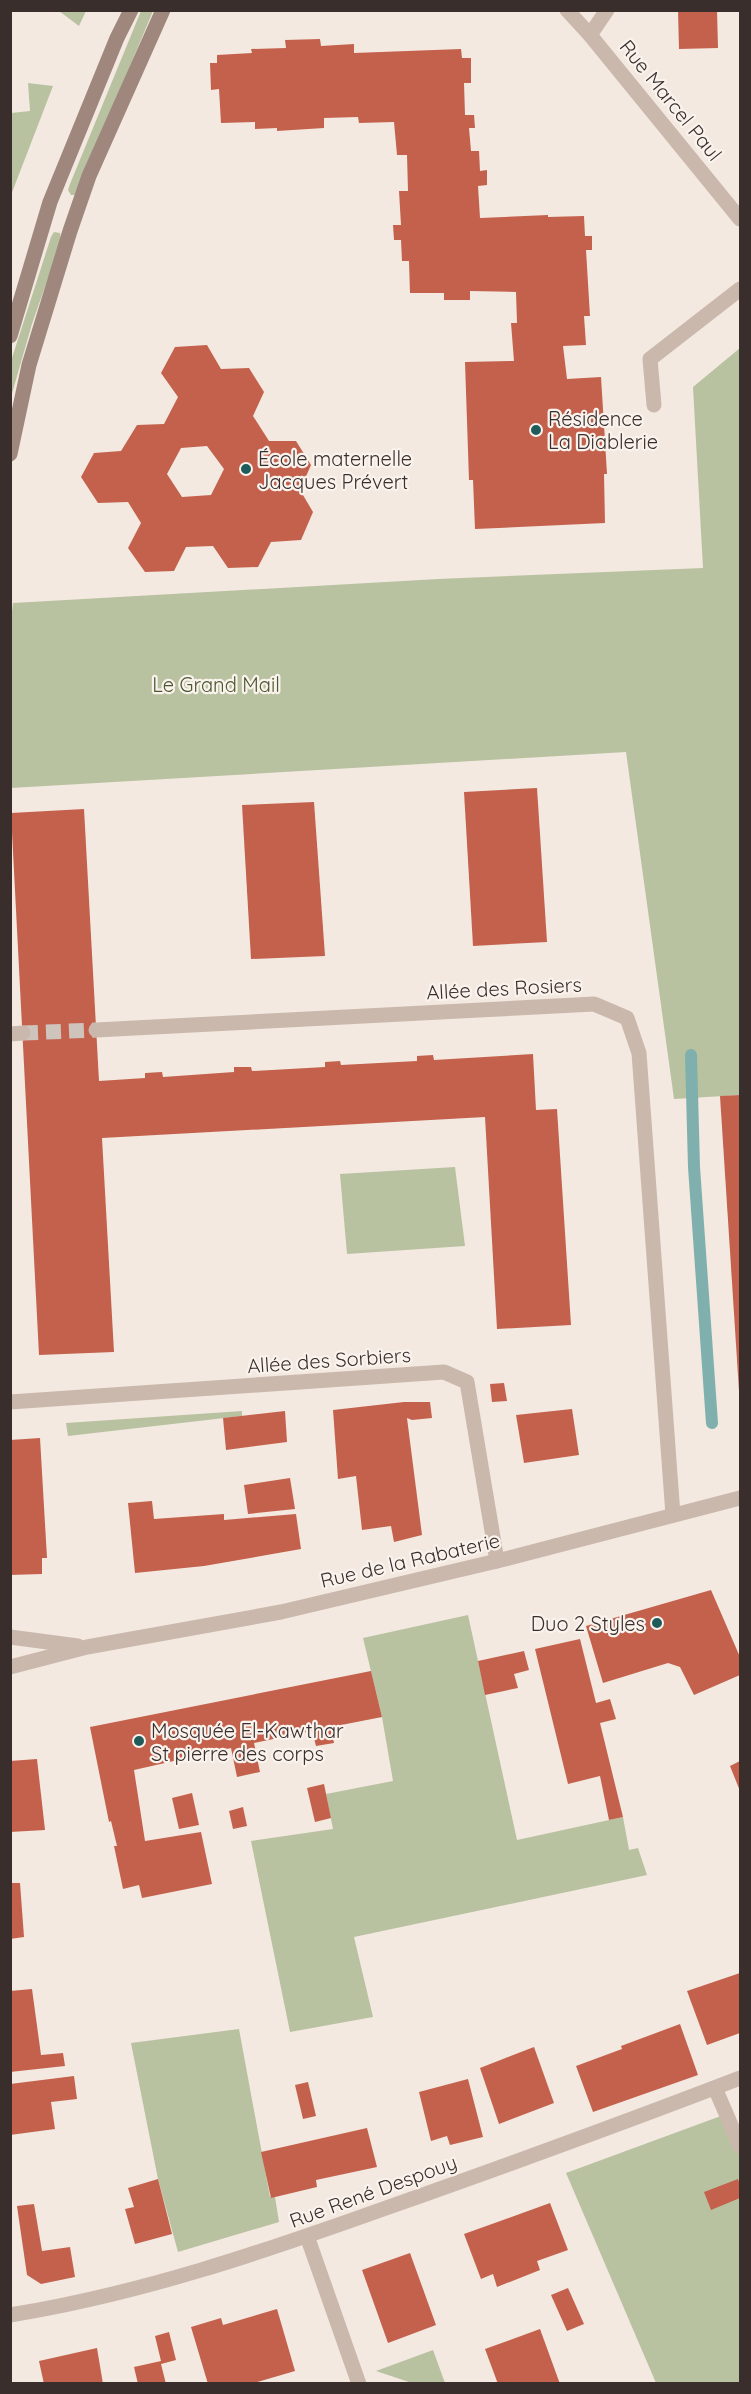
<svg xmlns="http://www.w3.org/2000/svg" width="751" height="2394" viewBox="0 0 751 2394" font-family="Quicksand,sans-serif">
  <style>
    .green { fill: #b9c2a0 }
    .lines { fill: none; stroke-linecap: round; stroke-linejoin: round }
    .stream { stroke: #7fb0ae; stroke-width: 12 }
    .building { fill: #c4614d; fill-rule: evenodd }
    .minor-tunnel { stroke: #cec4bc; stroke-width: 15; stroke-dasharray: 15 8; stroke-linecap: butt }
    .service { stroke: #cbb8ac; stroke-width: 15 }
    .minor { stroke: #cbb8ac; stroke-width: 15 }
    .secondary { stroke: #9f877d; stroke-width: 15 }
    .poi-dot { fill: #205b5b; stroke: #faf3ed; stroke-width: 2 }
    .labels { text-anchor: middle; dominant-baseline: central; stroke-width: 4.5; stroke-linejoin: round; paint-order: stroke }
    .street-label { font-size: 20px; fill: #392e2b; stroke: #faf3ed }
    .poi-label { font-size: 20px; fill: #392e2b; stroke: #faf3ed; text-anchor: start }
    .park-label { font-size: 20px; fill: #4b582f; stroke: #faf3ed }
  </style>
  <rect width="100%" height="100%" fill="#f3e9e0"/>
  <g class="green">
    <polygon points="59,11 86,11 79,26"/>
    <polygon points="141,11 153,11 76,195 71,195 68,190 70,184"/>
    <polygon points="28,83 53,86 11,195 11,113 30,111"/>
    <polygon points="54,232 60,233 61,241 32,324 11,397 11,361 51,237"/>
    <polygon points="740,348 740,1095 674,1099 626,752 11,788 10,629 13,603 438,579 703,568 693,387"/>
    <polygon points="455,1167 465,1246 347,1254 340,1174"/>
    <polygon points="242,1411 242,1416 68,1436 66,1423"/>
    <polygon points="468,1615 517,1840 623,1817 629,1850 638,1848 647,1875 354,1937 373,2017 290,2032 251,1841 333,1829 326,1794 393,1781 382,1717 363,1638"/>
    <polygon points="239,2029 270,2197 275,2197 279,2222 178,2252 158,2179 131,2043"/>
    <polygon points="729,2113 740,2140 740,2383 656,2383 566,2173"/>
    <polygon points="433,2350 445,2383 412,2383 376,2371"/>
  </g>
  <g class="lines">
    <polyline class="stream" points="691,1055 694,1167 712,1423"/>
  </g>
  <g class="building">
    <polygon points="678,10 717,10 718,48 679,49"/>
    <polygon points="320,39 321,46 354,44 354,53 461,49 462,58 471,58 471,83 464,83 465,115 474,115 475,128 469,128 471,151 479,151 480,171 487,170 487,185 478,186 480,218 548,215 548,217 584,216 585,236 592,236 592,250 586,250 590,316 584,316 586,345 563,346 567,379 601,377 607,474 604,474 605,523 475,529 473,480 469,480 465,362 514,361 511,323 517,323 516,292 470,291 470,300 444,300 444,293 410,293 409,261 402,261 401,240 394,240 393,225 401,225 399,191 408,191 407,155 397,155 394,122 359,123 358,117 324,118 324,128 277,131 277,128 255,129 255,122 221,123 219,89 211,90 210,63 217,63 217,55 252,53 251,49 286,48 285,40"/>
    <path d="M207,345L221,369L249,368L264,392L253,416L269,441H296L311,465L300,490L313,512L301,540L271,542L258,567L228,568L213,546L186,547L174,571L145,572L128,548L141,523L128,502L98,503L81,477L94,453L121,451L137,425L164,424L178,397L161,373L175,347ZM207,446L224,469L211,495L182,497L167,474L181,448Z"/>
    <polygon points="537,788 547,942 473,946 464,792"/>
    <polygon points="314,802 325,956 251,959 242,805"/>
    <polygon points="84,809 99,1081 145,1078 145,1073 162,1072 163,1077 234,1072 234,1067 251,1067 252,1071 325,1067 325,1062 340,1061 341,1065 417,1061 417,1056 433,1055 434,1060 533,1054 536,1110 557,1109 571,1325 497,1329 485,1117 102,1138 114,1352 39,1355 11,813"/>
    <polygon points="740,1095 740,1391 739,1391 720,1096"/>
    <polygon points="504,1383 507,1401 492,1402 490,1384"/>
    <polygon points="404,1402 430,1402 432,1418 412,1420 407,1418 422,1535 394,1542 391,1526 362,1530 356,1476 338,1479 333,1410"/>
    <polygon points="572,1409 579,1455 524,1463 516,1415"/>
    <polygon points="285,1411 287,1442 226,1450 223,1418"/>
    <polygon points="40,1438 47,1558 42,1558 42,1574 10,1575 10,1440"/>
    <polygon points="290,1478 295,1509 248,1514 244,1485"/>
    <polygon points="152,1501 154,1519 224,1514 224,1520 296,1514 301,1549 204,1566 135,1573 128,1503"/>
    <polygon points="711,1590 740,1657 740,1675 694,1695 680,1667 668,1663 603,1683 586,1626"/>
    <polygon points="580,1639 596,1703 610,1699 616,1719 600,1723 623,1817 609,1820 600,1776 568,1784 535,1649"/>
    <polygon points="524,1651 529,1670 514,1674 518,1688 485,1695 478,1661"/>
    <polygon points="371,1671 382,1717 331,1727 334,1743 316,1746 312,1731 254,1743 260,1772 237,1777 231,1748 134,1770 145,1841 201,1832 212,1884 142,1898 139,1885 123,1889 114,1846 117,1846 111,1821 109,1822 90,1727"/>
    <polygon points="37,1759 45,1830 10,1832 10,1761"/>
    <polygon points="740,1761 740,1791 730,1766"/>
    <polygon points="324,1784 331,1818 315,1822 307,1788"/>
    <polygon points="192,1793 199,1825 179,1829 172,1798"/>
    <polygon points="243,1807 247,1826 233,1829 229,1811"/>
    <polygon points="10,1883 20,1883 24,1937 10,1939"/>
    <polygon points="740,1973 740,2033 707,2045 687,1991"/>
    <polygon points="32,1989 41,2055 63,2053 65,2066 10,2072 10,1991"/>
    <polygon points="680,2024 698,2075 593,2112 576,2066 622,2049 621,2046"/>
    <polygon points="534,2047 554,2103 499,2124 480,2068"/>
    <polygon points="74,2076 77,2099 51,2102 55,2129 10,2135 10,2084"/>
    <polygon points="468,2079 483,2137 450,2145 447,2136 431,2141 419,2092"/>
    <polygon points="308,2082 316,2116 303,2119 295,2085"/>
    <polygon points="367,2128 377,2167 316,2180 317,2187 271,2198 261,2152"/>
    <polygon points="158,2179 172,2234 135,2244 125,2209 134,2207 128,2188"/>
    <polygon points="738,2179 740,2185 740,2198 711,2210 704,2192"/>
    <polygon points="550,2203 568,2250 537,2261 540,2270 497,2287 493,2274 481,2279 464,2234"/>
    <polygon points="34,2204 42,2251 70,2247 75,2277 41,2284 27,2275 17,2206"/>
    <polygon points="410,2253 436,2325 388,2343 362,2270"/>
    <polygon points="568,2288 584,2324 567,2331 551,2295"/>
    <polygon points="277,2309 295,2371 251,2384 208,2384 191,2327 221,2318 223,2325"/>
    <polygon points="540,2329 560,2384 498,2384 485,2349"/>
    <polygon points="169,2332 176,2360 161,2364 166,2384 138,2384 134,2367 161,2361 155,2336"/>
    <polygon points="97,2348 103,2384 44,2384 39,2361"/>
  </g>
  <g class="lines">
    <polyline class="minor-tunnel" points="23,1033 96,1030"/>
    <g class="service">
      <polyline points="654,405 650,359 740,289"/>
      <polyline points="715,2088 740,2146"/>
    </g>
    <g class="minor">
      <polyline points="567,10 590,35 740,219"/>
      <polyline points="590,35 607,10"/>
      <polyline points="96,1030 594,1004 627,1018 639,1053 673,1515"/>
      <polyline points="10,1034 23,1033"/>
      <polyline points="10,1402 444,1372 467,1382 497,1561"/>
      <polyline points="10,1637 78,1646"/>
      <polyline points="10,1667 87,1647 281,1612 497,1561 740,1498"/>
      <polyline points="307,2236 359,2384"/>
      <path d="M10,2315C140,2294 263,2252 386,2208C505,2166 623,2123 740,2078"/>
    </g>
    <g class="secondary">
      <polyline points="10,336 50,202 117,38 131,10"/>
      <polyline points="10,454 29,365 70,231 89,176 163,10"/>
    </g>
  </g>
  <g class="poi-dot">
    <circle cx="536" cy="430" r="6"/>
    <circle cx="246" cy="469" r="6"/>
    <circle cx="657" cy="1623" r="6"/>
    <circle cx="139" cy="1741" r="6"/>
  </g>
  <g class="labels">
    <g class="street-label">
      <text transform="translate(671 100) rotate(51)">Rue Marcel Paul</text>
      <text transform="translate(504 988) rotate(-3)">Allée des Rosiers</text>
      <text transform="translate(329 1360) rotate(-4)">Allée des Sorbiers</text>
      <text transform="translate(410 1560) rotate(-13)">Rue de la Rabaterie</text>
      <text transform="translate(373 2191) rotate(-20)">Rue René Despouy</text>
    </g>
    <g class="poi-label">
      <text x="548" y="418">Résidence<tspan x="548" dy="23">La Diablerie</tspan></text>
      <text x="258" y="458">École maternelle<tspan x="258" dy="23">Jacques Prévert</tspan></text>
      <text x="645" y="1623" text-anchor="end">Duo 2 Styles</text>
      <text x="151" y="1730">Mosquée El-Kawthar<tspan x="151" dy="23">St pierre des corps</tspan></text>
    </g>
    <g class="park-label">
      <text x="216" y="684">Le Grand Mail</text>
    </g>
  </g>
  <rect width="751" height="2394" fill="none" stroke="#392e2b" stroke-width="24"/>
</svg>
